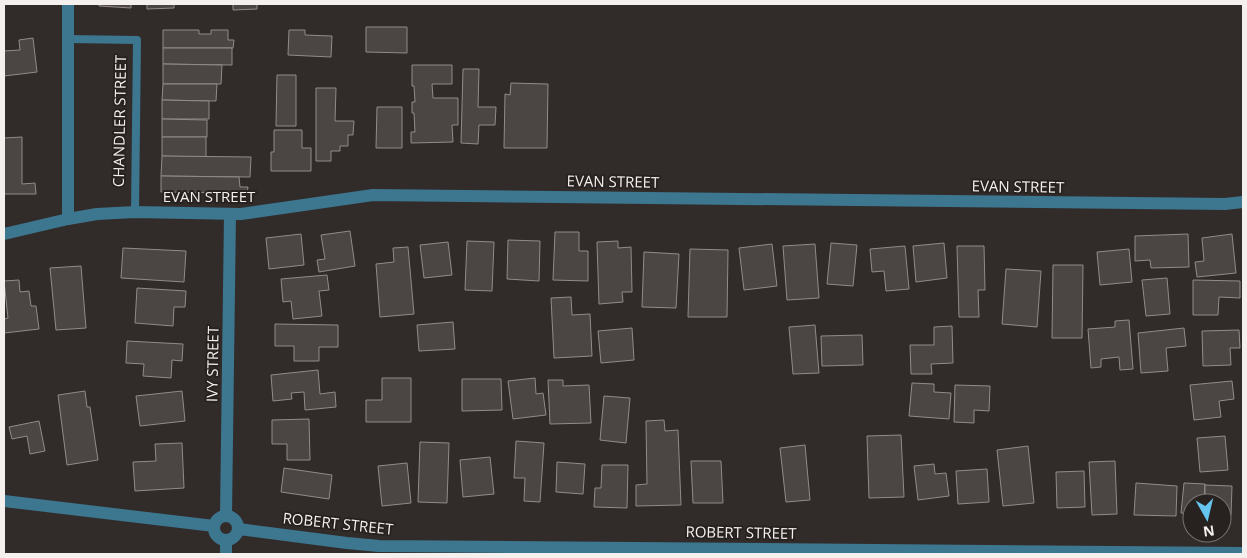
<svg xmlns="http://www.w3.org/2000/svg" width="1247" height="558" viewBox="0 0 1247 558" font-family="'Open Sans',sans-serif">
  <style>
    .building { fill: #4b4543; stroke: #928b89 }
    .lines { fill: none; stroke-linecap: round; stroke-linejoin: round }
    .service { stroke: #3d768f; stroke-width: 8 }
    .minor { stroke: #3d768f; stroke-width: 12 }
    .labels { text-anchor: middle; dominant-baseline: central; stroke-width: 4; stroke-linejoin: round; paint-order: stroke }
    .street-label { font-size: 15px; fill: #f3f0ee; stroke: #272220 }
  </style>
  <rect width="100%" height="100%" fill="#312c2a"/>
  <g class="building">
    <polygon points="99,4 131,4 131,8 99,6"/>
    <polygon points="147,4 174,4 174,8 147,9"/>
    <polygon points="233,4 257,4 257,9 233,10"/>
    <polygon points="366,27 407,27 407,53 366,52"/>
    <polygon points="163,30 199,30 199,34 211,34 211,30 228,30 228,40 234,40 233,48 163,48"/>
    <polygon points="289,30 305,30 305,35 332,36 331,57 288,55"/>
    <polygon points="33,38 37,72 4,76 4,51 20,50 19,40"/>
    <polygon points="163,48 232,48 232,65 163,64"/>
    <polygon points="163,64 222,65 221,84 163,84"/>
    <polygon points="412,65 452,65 452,84 432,84 433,98 458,98 458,125 452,125 453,142 411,143 411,132 415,132 414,113 412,113 412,102 415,102 414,86 412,86"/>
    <polygon points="463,69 479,69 478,107 496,107 495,125 479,125 478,144 461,143"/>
    <polygon points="277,75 296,75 296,126 276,126"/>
    <polygon points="511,83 548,84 547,148 504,148 505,94 510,95"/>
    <polygon points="163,84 217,84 216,101 162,100"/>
    <polygon points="316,88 336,88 335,121 354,121 353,135 348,135 348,146 340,146 340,151 331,151 331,161 316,161"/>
    <polygon points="162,100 209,101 209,119 162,119"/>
    <polygon points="377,107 402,107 402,148 376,148"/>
    <polygon points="162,119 207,120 207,137 162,137"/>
    <polygon points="274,130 302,130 302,148 311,148 311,171 271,171 271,152 274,152"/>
    <polygon points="22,137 22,184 35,183 36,194 4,194 4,138"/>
    <polygon points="162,137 206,137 206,157 162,156"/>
    <polygon points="162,156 251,157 250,177 161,176"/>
    <polygon points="161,176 239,177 240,187 248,187 247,193 161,192"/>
    <polygon points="350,231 355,266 319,272 317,260 325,259 321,235"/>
    <polygon points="555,232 579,232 579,251 588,251 588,281 553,280"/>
    <polygon points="301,234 304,265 269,269 266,238"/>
    <polygon points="1188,234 1189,267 1151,268 1150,260 1135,261 1135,236"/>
    <polygon points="1232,234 1236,273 1197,277 1195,262 1204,261 1202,238"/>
    <polygon points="508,240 540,241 539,281 507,279"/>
    <polygon points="467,241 494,242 492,291 465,290"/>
    <polygon points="618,241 618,248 631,247 632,292 622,292 623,302 599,304 597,242"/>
    <polygon points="448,242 452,275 424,278 420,245"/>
    <polygon points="831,243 857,245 853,286 827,284"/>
    <polygon points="944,243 947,278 916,282 913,246"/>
    <polygon points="772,244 777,286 744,290 739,248"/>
    <polygon points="815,244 819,298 787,300 783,246"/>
    <polygon points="905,246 909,289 886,291 884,271 872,272 870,249"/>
    <polygon points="957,246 984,246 985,290 978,290 979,317 959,317"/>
    <polygon points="408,247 414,314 380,317 376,264 394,262 393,248"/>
    <polygon points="123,248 186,251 184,282 121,278"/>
    <polygon points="690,249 728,250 727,317 688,317"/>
    <polygon points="1129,249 1132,282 1100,285 1097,252"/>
    <polygon points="644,252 679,254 676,308 642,307"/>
    <polygon points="1053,265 1083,265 1082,338 1052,338"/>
    <polygon points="81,266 86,328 56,330 50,268"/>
    <polygon points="1006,269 1041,271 1037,327 1002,324"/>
    <polygon points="327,275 329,290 319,291 322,316 293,319 291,301 283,302 281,279"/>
    <polygon points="1167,278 1170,314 1146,316 1142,280"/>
    <polygon points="19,280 20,292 29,291 31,306 36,306 39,329 4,333 4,319 8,318 4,281"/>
    <polygon points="1193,280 1240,281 1240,298 1219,297 1218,315 1193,315"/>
    <polygon points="137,288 186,291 185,307 174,307 173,326 135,323"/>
    <polygon points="571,297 572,315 590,314 592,356 554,358 551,298"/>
    <polygon points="1129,320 1133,369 1120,370 1119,357 1101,359 1101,367 1091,368 1088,329 1115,327 1115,321"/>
    <polygon points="453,322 455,349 419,351 417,325"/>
    <polygon points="275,324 338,325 338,347 319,347 319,361 294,361 294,346 275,346"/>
    <polygon points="815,325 819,373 793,374 789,327"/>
    <polygon points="952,326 953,363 931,364 932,374 911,374 910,345 934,345 934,327"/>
    <polygon points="632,328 634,360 601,363 598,331"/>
    <polygon points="1184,328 1186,346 1166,348 1168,371 1141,373 1138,333"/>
    <polygon points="1239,330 1240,348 1230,348 1231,365 1203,366 1202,331"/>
    <polygon points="862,335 863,365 822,366 821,336"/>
    <polygon points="127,341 183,344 182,361 172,360 171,378 143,376 144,364 126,363"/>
    <polygon points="318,370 320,394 335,392 336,407 305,410 304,392 291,393 292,399 273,401 271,375"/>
    <polygon points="382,378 411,378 411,422 366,422 366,400 382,400"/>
    <polygon points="535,378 536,394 543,393 546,415 513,419 508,381"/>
    <polygon points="462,379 501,379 502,410 462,411"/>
    <polygon points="548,380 563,380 563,386 589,385 591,423 550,424"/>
    <polygon points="1232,381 1234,399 1219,401 1221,417 1194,420 1190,385"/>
    <polygon points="912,383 934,384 934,392 951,393 949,419 909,416"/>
    <polygon points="955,385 990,386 989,411 974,410 974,423 954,422"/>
    <polygon points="85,391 87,407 90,407 98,460 67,465 58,395"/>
    <polygon points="182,391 185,421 140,426 136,396"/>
    <polygon points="604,396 630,398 626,443 600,440"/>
    <polygon points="309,419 310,460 287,460 287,444 272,444 272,420"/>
    <polygon points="664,420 665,431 678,430 681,505 636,506 636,485 647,484 646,421"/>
    <polygon points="39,421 45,451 30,454 27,436 12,439 9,427"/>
    <polygon points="901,435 904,497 869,498 867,436"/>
    <polygon points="1225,436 1228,470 1200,472 1197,438"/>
    <polygon points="516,441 544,443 540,502 524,501 525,478 514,478"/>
    <polygon points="420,442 449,443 447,503 418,502"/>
    <polygon points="182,443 184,488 135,491 133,462 156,461 155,444"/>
    <polygon points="805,445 810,500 786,502 780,448"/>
    <polygon points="1028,446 1034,503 1003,506 997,450"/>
    <polygon points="490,457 494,494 463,497 460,460"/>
    <polygon points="691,461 721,461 723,503 693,503"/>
    <polygon points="1115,461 1117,514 1092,515 1089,462"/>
    <polygon points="557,462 585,464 583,494 556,492"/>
    <polygon points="407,463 411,503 382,506 378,466"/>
    <polygon points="934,464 935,474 946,473 949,496 918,500 914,466"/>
    <polygon points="602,465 628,465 627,508 594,507 595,488 601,488"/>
    <polygon points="284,468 332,475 329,499 281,492"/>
    <polygon points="987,469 989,502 958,504 956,471"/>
    <polygon points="1084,471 1085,507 1057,508 1056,472"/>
    <polygon points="1136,483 1177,486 1176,516 1134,515"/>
    <polygon points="1184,483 1205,484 1204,503 1192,503 1192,514 1181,513"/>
    <polygon points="1205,485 1232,486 1231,515 1222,515 1222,503 1205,503"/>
  </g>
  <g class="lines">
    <polyline class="service" points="68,39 137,40 135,212"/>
    <g class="minor">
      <polyline points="68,4 68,219"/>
      <polyline points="4,234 68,219 97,214 135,212 241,214 373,195 1225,204 1243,202"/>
      <polyline points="4,501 214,526"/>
      <polyline points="226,515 230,214"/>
      <circle cx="226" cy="528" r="12"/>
      <polyline points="239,529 347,543 379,546 1243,553"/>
      <polyline points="226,554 226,540"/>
    </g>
  </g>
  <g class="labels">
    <g class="street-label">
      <text transform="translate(119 121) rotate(-89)">CHANDLER STREET</text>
      <text transform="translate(613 181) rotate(1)">EVAN STREET</text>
      <text transform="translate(1018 186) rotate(1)">EVAN STREET</text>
      <text x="209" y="196">EVAN STREET</text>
      <text transform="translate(212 364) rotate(-89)">IVY STREET</text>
      <text transform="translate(338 523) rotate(6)">ROBERT STREET</text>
      <text transform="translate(741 532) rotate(1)">ROBERT STREET</text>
    </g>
  </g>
  <rect width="1247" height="558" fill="none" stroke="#f3f0ee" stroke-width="10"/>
  <g transform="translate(1207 518) rotate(172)"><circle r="24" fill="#272220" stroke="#797472"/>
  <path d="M0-4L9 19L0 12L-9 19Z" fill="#65c5ee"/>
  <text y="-8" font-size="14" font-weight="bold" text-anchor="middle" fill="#f3f0ee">N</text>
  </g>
</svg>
